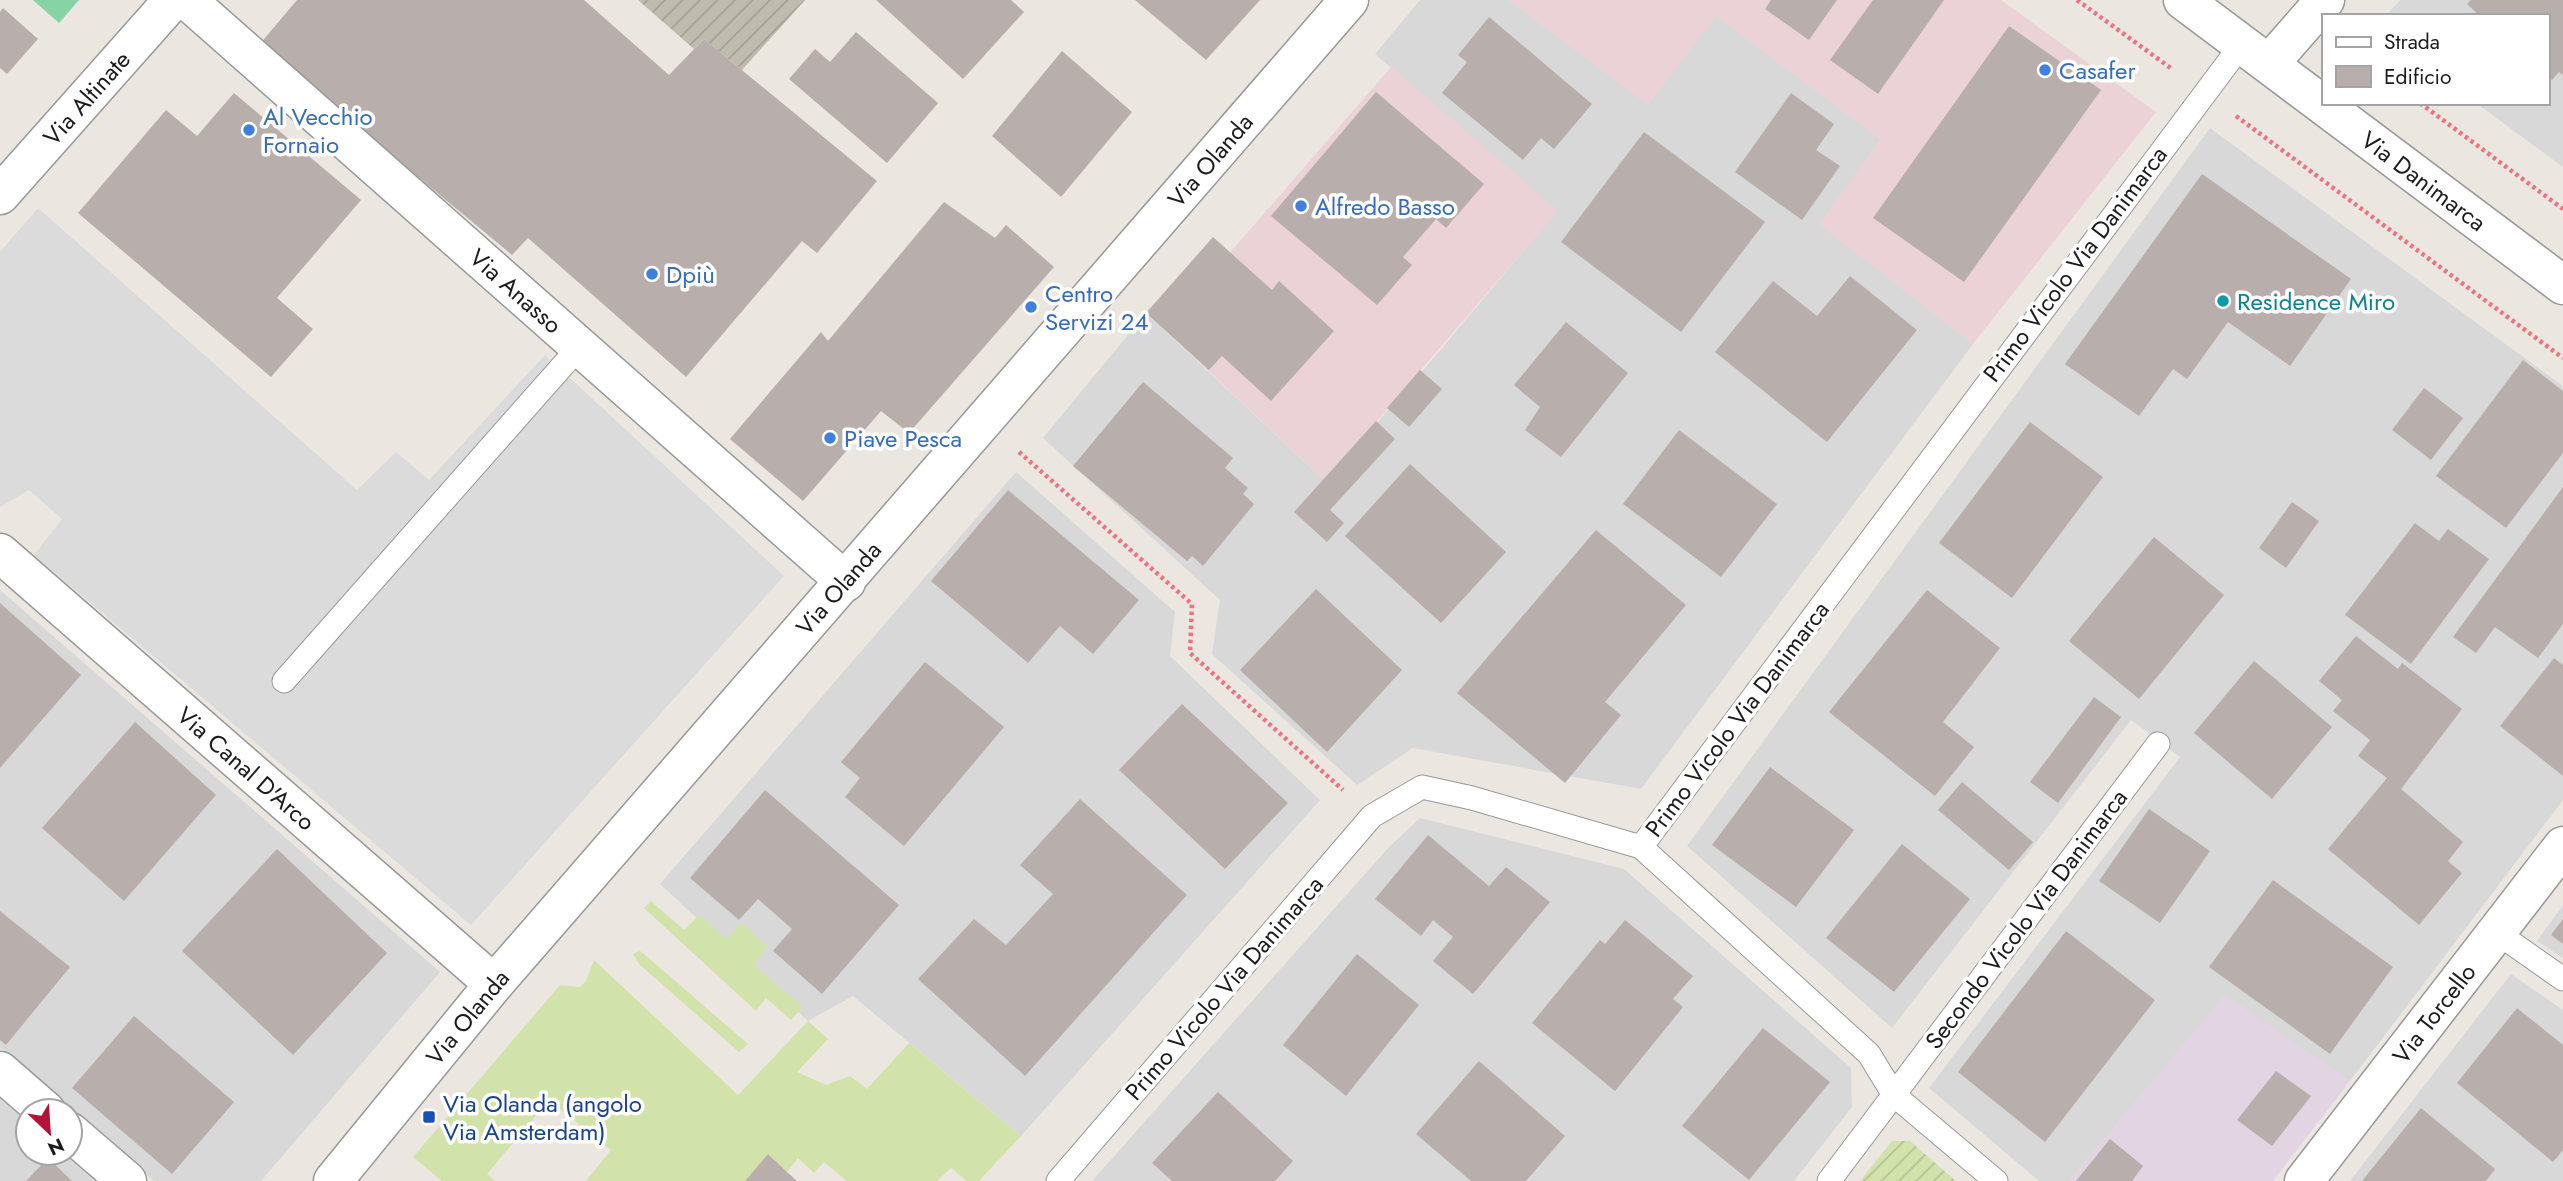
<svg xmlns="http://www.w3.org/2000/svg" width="2563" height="1181" viewBox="0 0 2563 1181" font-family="Jost,sans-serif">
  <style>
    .residential { fill: #d9d8d8 }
    .commercial { fill: #ebd2d6 }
    .industrial { fill: #e3d4e4 }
    .construction { fill: url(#construction-furrows) }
    .grass { fill: #d2e2ab }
    .garden { fill: url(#garden-furrows) }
    .pitch { fill: #86d4a4 }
    .parking { fill: #dbdbdb }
    .building { fill: #b8aeab }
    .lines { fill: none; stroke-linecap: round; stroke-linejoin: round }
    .service-casing { stroke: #989898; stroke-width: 25 }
    .minor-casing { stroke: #989898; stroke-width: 41 }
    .tertiary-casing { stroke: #989898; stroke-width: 41 }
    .path { stroke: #eb7382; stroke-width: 4.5; stroke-dasharray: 3.5 3.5; stroke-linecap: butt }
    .service { stroke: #fff; stroke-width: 23 }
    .minor { stroke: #fff; stroke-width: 38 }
    .tertiary { stroke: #fff; stroke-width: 38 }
    .shop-dot { fill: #3f7fe0; stroke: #fff; stroke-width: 2.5 }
    .culture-dot { fill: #0f9aa8; stroke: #fff; stroke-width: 2.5 }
    .transit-dot { fill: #1a4fb4; stroke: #fff; stroke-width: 2.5 }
    .labels { text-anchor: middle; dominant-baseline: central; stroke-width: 7; stroke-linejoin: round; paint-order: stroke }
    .shop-label { font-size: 24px; fill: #366cbe; stroke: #fff; text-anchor: start }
    .street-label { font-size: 24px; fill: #1b1b1b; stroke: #fff }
    .culture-label { font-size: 24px; fill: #0d838f; stroke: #fff; text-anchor: start }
    .transit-label { font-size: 24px; fill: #164399; stroke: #fff; text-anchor: start }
  </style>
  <defs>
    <pattern id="construction-furrows" width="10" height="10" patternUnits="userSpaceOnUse" patternTransform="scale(1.75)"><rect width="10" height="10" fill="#bfbbae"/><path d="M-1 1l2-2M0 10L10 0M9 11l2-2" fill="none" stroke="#a4a095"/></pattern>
    <pattern id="garden-furrows" width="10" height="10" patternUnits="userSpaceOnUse" patternTransform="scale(1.75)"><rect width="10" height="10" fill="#d2e2ab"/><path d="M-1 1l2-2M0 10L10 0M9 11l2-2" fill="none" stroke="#b4c193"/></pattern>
  </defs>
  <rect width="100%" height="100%" fill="#ece6e1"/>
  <g class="residential">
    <polygon points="1420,0 1509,0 1648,104 1715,15 1881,139 1820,224 1973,344 1641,789 1413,748 1357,785 1212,654 1220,600 1043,438 1146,313 1325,481 1432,360 1557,211 1375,54"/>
    <polygon points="2400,0 2563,0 2563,167 2476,103 2547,103 2547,16 2386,16"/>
    <polygon points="2210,128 2563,386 2563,800 2350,1081 2225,996 2069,1181 2039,1181 1929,1088 2180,757 2131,720 1892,1028 1687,846"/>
    <polygon points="1016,472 1175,612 1170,656 1320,800 1021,1136 853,996 808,1021 660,884"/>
    <polygon points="0,590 440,972 261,1181 154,1181 0,1047"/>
    <polygon points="1420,818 1624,869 1851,1068 1852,1107 1794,1181 1092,1181 1389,847"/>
    <polygon points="2563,905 2563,958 2537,941"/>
    <polygon points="2511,974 2563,1010 2563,1181 2350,1181"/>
    <polygon points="0,1099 28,1123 28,1153 62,1153 95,1181 0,1181"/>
  </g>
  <g class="commercial">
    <polygon points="1509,0 2001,0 2156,112 1973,344 1819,224 1881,139 1716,16 1648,105"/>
    <polygon points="1391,67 1558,211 1325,481 1164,329"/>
  </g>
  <polygon class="industrial" points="2225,995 2350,1081 2273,1181 2069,1181"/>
  <polygon class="construction" points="638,0 805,0 742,70 704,39 694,49"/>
  <g class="grass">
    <polygon points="651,901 684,930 699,915 726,939 741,923 767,946 754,965 803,1007 791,1020 766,998 756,1011 644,908"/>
    <polygon points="640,951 645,955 748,1044 739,1052 639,964 633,954"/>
    <polygon points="594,960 738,1095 808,1021 828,1039 797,1072 826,1085 850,1076 867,1089 909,1043 1021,1136 979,1181 967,1181 951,1168 937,1181 847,1181 824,1162 814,1173 798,1158 787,1172 768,1154 745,1181 586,1181 611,1150 549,1100 487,1174 495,1181 442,1181 413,1157 560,985 580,987 586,981"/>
  </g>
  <polygon class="garden" points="1892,1141 1910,1141 1956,1181 1860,1181"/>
  <polygon class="pitch" points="33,0 79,0 59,23"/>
  <polygon class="parking" points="38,208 357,490 396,452 429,480 545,355 784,576 471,925 34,555 62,519 29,490 0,507 0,252"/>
  <g class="building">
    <polygon points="297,0 584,0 669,75 704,39 877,181 817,253 802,241 686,377 528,238 512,255 259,45"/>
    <polygon points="876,0 1011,0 1024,12 963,79"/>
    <polygon points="1135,0 1260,0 1206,60"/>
    <polygon points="1771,0 1837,0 1809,40 1765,9"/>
    <polygon points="1873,0 1944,0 1878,94 1830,60"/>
    <polygon points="2471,0 2563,0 2563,75 2559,72 2552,80 2547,75 2547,16 2480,16 2467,4"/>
    <polygon points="3,8 38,39 7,74 0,68 0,12"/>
    <polygon points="1489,17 1592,104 1554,149 1541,138 1523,160 1442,93 1467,62 1458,55"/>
    <polygon points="2009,26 2101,90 1964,282 1873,218"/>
    <polygon points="856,32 938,103 887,163 789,79 815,49 830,62"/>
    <polygon points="1062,51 1132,112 1061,197 992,136"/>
    <polygon points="1376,92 1484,184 1446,228 1436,219 1403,257 1412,265 1377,305 1271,216"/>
    <polygon points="234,93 361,200 277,298 313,329 271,377 78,213 166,110 197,136"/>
    <polygon points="1791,93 1834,124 1816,150 1840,166 1802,220 1735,172"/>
    <polygon points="1644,132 1765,222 1681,332 1561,242"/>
    <polygon points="2202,174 2351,279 2290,366 2228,322 2187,379 2173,369 2139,416 2065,364"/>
    <polygon points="944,202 995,238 1006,225 1054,267 909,433 881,411 803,501 730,439 821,332 828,341"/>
    <polygon points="1213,237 1272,290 1279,281 1334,331 1271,401 1222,356 1209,370 1146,313"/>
    <polygon points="1850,276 1917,330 1827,442 1715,352 1773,281 1817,316"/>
    <polygon points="1566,322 1628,373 1561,457 1525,430 1540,407 1514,385"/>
    <polygon points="2523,360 2563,391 2563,453 2506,528 2436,476"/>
    <polygon points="1420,370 1442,389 1409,427 1387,408"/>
    <polygon points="1143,382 1233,458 1225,468 1248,488 1243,494 1254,504 1203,566 1192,556 1187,561 1073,466"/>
    <polygon points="2424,388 2463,418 2431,460 2392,430"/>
    <polygon points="1376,421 1395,439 1330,510 1344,523 1327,542 1294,512"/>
    <polygon points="2030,422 2103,477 2012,598 1939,543"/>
    <polygon points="1679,430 1777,504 1721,577 1623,504"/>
    <polygon points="1410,464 1506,552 1441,623 1345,536"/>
    <polygon points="2563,487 2563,624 2538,658 2495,627 2476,653 2453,637"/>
    <polygon points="1008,490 1139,600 1093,654 1060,626 1028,663 931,581"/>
    <polygon points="2292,502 2319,521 2286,568 2259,548"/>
    <polygon points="2415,523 2439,541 2448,529 2489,559 2411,664 2345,615"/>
    <polygon points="1596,530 1686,605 1605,702 1621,715 1565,783 1457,693"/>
    <polygon points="2154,537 2224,595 2139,699 2069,641"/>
    <polygon points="1316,589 1402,670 1327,752 1240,670"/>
    <polygon points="1927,590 2000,648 1943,722 1974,747 1935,796 1829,712"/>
    <polygon points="0,603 81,675 0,768"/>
    <polygon points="2356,636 2398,669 2402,663 2462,709 2401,789 2463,842 2448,861 2462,873 2419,925 2328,849 2387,778 2358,756 2370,740 2333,711 2342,700 2319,681"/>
    <polygon points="2554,658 2563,665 2563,776 2500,726"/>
    <polygon points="2254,661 2332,727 2272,799 2194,733"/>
    <polygon points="925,662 1004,727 904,846 845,797 860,778 841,762"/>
    <polygon points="2094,697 2121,717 2058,803 2030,782"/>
    <polygon points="1182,704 1288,803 1225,869 1119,770"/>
    <polygon points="135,722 216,795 124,901 42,828"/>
    <polygon points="1770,767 1854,830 1796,907 1712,845"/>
    <polygon points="1962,782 2033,842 2009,870 1938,810"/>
    <polygon points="765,790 899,905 822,994 773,951 792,929 758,899 739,920 690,878"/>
    <polygon points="1080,799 1187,895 1025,1076 918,979 974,919 1006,945 1053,894 1020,865"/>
    <polygon points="2149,809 2210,851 2160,923 2099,881"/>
    <polygon points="1428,835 1489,886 1506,867 1550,902 1473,994 1433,961 1453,937 1433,920 1421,936 1375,899"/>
    <polygon points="1902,844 1970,899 1894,992 1826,938"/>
    <polygon points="277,849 387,953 293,1055 182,951"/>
    <polygon points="2273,880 2393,967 2330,1054 2209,967"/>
    <polygon points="0,911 70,967 6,1045 0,1040"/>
    <polygon points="2563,919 2563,944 2551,935"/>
    <polygon points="1625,920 1693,976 1673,999 1683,1007 1615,1091 1532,1023 1600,940 1605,944"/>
    <polygon points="2066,931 2155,1000 2045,1142 1958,1072"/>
    <polygon points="1357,954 1419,1005 1346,1096 1283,1045"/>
    <polygon points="2517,1008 2563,1045 2563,1150 2553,1162 2457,1083"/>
    <polygon points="134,1016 234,1102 172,1174 72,1088"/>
    <polygon points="1763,1028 1830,1082 1749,1180 1682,1126"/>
    <polygon points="1479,1061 1565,1136 1526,1181 1471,1181 1416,1134"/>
    <polygon points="2276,1071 2311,1096 2272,1146 2237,1120"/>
    <polygon points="1218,1092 1293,1161 1275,1181 1172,1181 1152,1163"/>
    <polygon points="2421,1108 2495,1169 2486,1181 2362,1181"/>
    <polygon points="2110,1139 2143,1166 2132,1181 2076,1181"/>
    <polygon points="768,1154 787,1172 797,1181 745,1181"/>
    <polygon points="48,1158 72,1181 26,1181"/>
  </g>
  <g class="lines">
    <defs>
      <g id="service">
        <polyline points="284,681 581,345"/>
        <polyline points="1641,847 1869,1054 1894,1095 1996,1181"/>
        <polyline points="2496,932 2563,979"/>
        <polyline points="1058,1181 1372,816 1422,787 1472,798 1641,847 2242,44"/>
        <polyline points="1829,1181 2158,744"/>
      </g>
      <g id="minor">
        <path id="s1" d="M187,0L846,582"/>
        <path id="s2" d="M2183,0L2563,285"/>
        <polyline points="2269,64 2325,0"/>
        <path id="s3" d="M0,553L494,984"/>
        <polyline points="0,1071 46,1111"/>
        <polyline points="70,1132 127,1181"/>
        <path id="s4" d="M333,1181L494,984L1349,0"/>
        <path id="s5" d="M2304,1181L2563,846"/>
      </g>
      <g id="tertiary">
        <path id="s6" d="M0,195L173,0"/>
      </g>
    </defs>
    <use href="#service" class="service-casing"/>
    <use href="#minor" class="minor-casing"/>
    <use href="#tertiary" class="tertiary-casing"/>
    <g class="path">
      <polyline points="2077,0 2172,69"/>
      <polyline points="2420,103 2563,209"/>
      <polyline points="2236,116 2563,358"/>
      <polyline points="1019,452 1192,604 1190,653 1343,790"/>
    </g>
    <use href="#service" class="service"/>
    <use href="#minor" class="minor"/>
    <use href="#tertiary" class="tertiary"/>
  </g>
  <g class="shop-dot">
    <circle cx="2045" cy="70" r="7"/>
    <circle cx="249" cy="130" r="7"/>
    <circle cx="1301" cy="206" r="7"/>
    <circle cx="652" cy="274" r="7"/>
    <circle cx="1031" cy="307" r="7"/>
    <circle cx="830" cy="438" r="7"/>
  </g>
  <circle class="culture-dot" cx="2223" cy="301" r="7"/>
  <rect class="transit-dot" x="422" y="1110" width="14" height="14" rx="3.5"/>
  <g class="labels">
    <g class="shop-label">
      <text x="2059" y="70">Casafer</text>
      <text x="263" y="116">Al Vecchio<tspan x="263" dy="28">Fornaio</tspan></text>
      <text x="1315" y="206">Alfredo Basso</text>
      <text x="666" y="274">Dpiù</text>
      <text x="1045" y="293">Centro<tspan x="1045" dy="28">Servizi 24</tspan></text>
      <text x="844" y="438">Piave Pesca</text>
    </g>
    <g class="street-label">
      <text stroke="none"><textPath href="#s6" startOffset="130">Via Altinate</textPath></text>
      <text stroke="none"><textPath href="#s4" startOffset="1346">Via Olanda</textPath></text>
      <text stroke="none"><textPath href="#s2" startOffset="301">Via Danimarca</textPath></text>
      <text transform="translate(2075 264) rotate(-53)">Primo Vicolo Via Danimarca</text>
      <text stroke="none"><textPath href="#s1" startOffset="439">Via Anasso</textPath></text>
      <text stroke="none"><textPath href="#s4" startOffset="779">Via Olanda</textPath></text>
      <text transform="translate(1737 719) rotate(-53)">Primo Vicolo Via Danimarca</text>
      <text stroke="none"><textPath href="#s3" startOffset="327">Via Canal D'Arco</textPath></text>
      <text transform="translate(2026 919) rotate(-53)">Secondo Vicolo Via Danimarca</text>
      <text transform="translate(1224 988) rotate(-49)">Primo Vicolo Via Danimarca</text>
      <text stroke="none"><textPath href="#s5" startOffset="212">Via Torcello</textPath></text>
      <text stroke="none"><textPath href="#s4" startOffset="212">Via Olanda</textPath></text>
    </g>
    <g class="culture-label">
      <text x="2237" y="301">Residence Miro</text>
    </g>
    <g class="transit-label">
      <text x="443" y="1103">Via Olanda (angolo<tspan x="443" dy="28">Via Amsterdam)</tspan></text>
    </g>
  </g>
  <rect x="2322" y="14" width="228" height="91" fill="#ffffff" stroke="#a4a4a4" stroke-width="2"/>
  <rect x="2336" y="37" width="35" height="10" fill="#ffffff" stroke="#a4a4a4" stroke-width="2"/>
  <text x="2384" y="49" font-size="21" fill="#1b1b1b">Strada</text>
  <rect x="2336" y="66" width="35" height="21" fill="#b8aeab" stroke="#a4a4a4" stroke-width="2"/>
  <text x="2384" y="84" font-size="21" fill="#1b1b1b">Edificio</text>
  <g transform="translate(49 1132) rotate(155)"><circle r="33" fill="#ffffff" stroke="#a4a4a4" stroke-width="2"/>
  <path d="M0-5L12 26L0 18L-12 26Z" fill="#b31337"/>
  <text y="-10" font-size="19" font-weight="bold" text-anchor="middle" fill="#1b1b1b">N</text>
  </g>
</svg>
